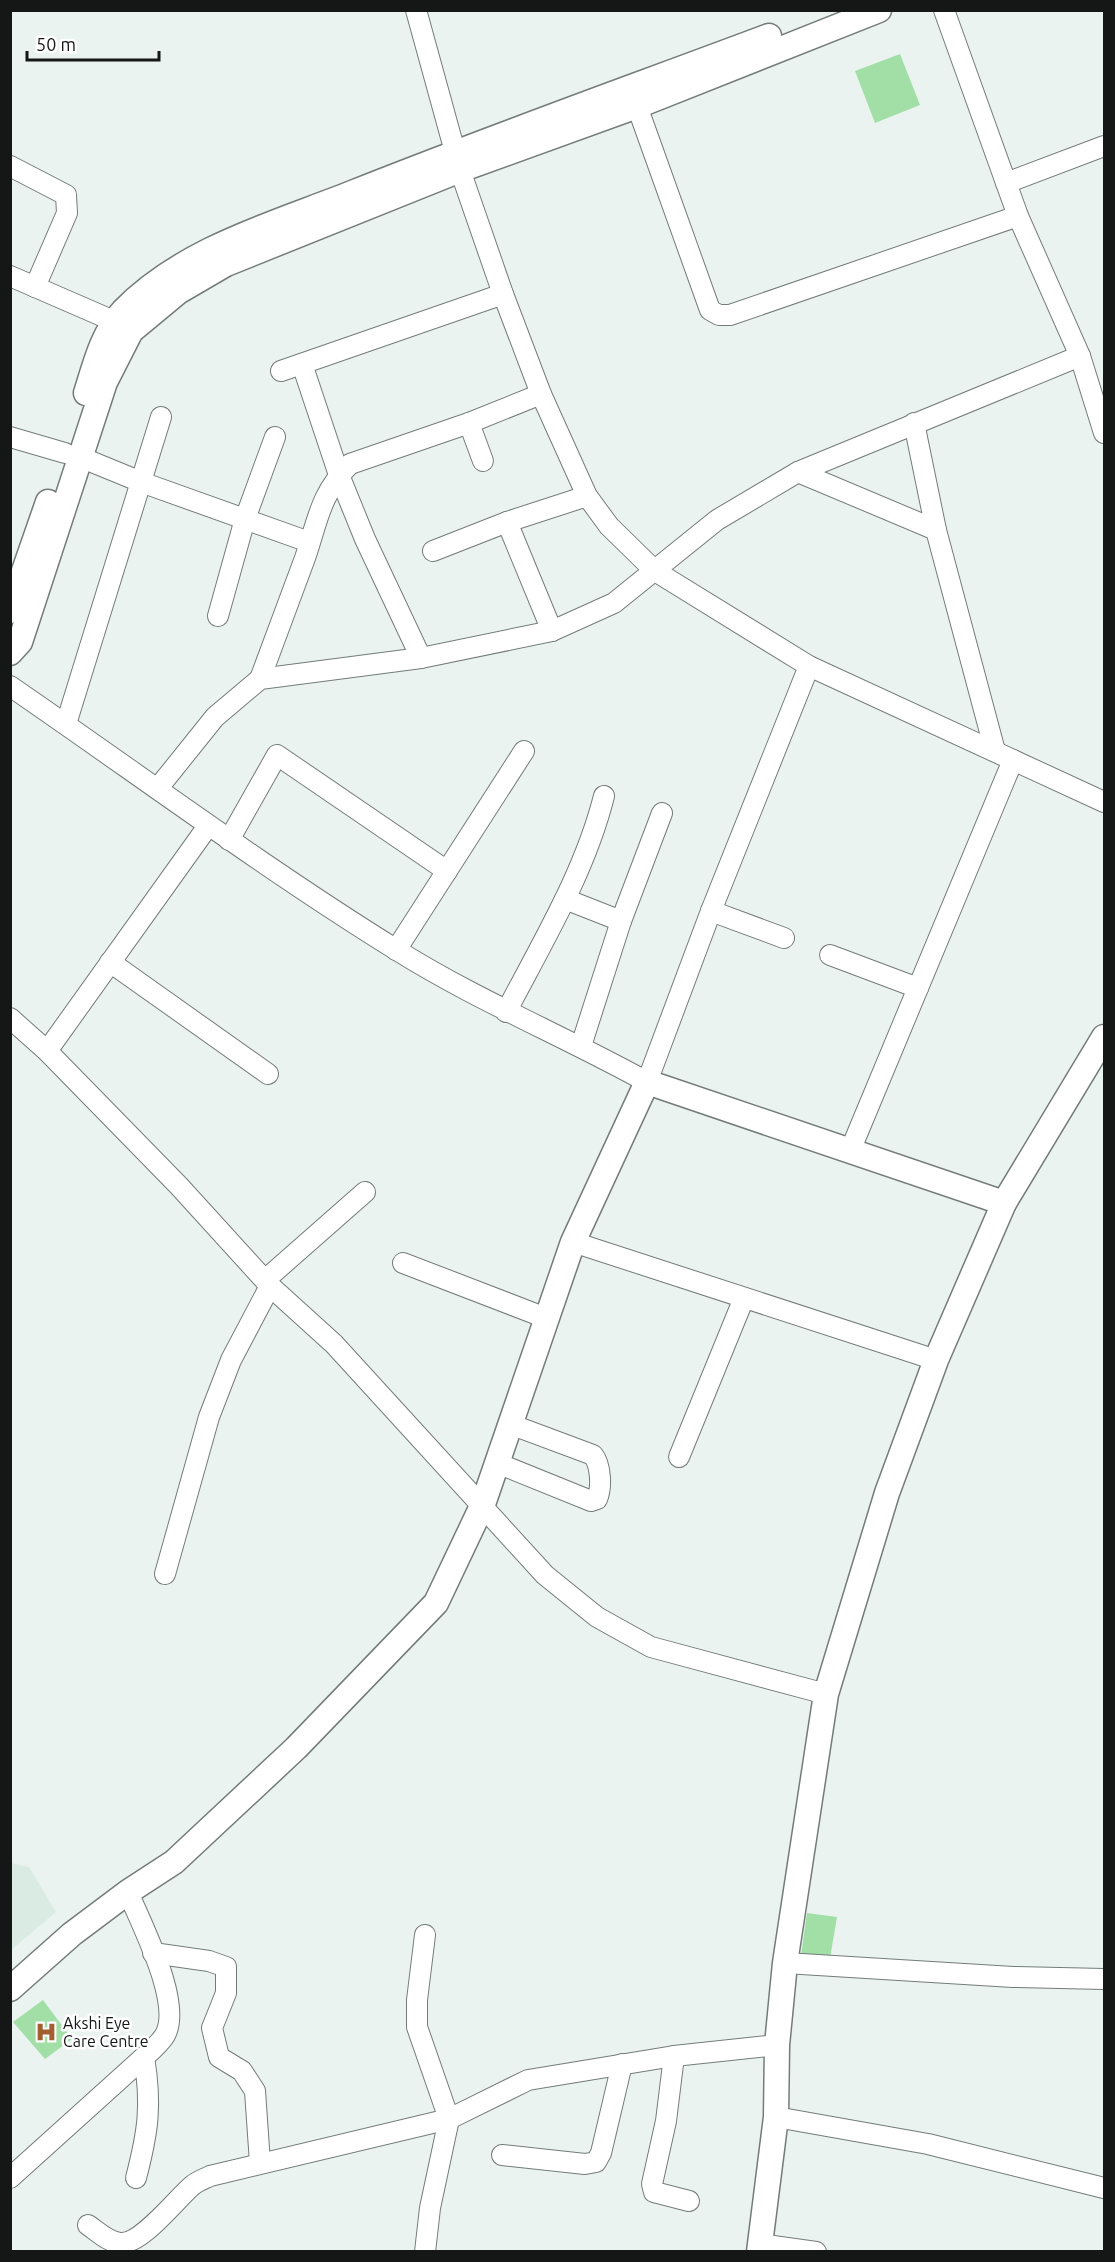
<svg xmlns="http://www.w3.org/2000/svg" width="1115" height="2262" viewBox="0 0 1115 2262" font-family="Ubuntu,sans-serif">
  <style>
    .built { fill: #daebe4 }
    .building { fill: #a1dfa7 }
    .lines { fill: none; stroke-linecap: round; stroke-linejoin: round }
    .minor-casing { stroke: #747c79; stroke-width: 22 }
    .tertiary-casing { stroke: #747c79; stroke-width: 27 }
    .minor { stroke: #fff; stroke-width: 20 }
    .tertiary { stroke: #fff; stroke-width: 24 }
    .labels { text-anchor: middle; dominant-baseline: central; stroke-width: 5; stroke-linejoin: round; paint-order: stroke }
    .poi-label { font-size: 16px; fill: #141716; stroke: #fff; text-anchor: start }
  </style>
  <rect width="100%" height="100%" fill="#ebf3f0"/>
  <polygon class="built" points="11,1863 29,1867 56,1912 11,1950"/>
  <g class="building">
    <polygon points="900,54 920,105 875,123 855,71"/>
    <polygon points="807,1913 837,1917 830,1958 801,1955"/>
    <polygon points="43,2000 72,2039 45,2059 13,2022"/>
  </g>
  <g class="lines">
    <defs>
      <g id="minor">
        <polyline points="416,10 460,170 503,294 541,394 587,496 609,526 655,571 809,666 1104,802"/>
        <polyline points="944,10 1018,216 1080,356 1104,433"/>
        <polyline points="637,106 710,310 719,315 730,315 1018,216"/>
        <polyline points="10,166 66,195 67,213 35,287"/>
        <polyline points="1006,183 1104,146"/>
        <polyline points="10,276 116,322"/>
        <polyline points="302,364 339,475 365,539 421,658"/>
        <polyline points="281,371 503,294"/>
        <polyline points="469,423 483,461"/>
        <polyline points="914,423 936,530 995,751"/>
        <polyline points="10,437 65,453"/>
        <polyline points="80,457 141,482 309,542"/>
        <polyline points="798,472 936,530"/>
        <polyline points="507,522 552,631"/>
        <polyline points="433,551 507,522 587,496"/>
        <polyline points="218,616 245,519 275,437"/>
        <path d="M260,679C275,639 290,598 305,558C318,520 320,494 350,464L469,423L541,394"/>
        <path d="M10,686C138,774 263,867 395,949C476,1000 564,1036 647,1082L711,911L809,666"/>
        <polyline points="66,724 161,417"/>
        <polyline points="158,788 215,717 260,679 421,658 552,631 614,603 717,520 798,472 1080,356"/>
        <polyline points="229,840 277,755 447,871"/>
        <polyline points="565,899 621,921"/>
        <polyline points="711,911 784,938"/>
        <polyline points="396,950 524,751"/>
        <polyline points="830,955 918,988"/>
        <polyline points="110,962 268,1074"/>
        <path d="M506,1012C542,943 585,872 604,796"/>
        <polyline points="10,1018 47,1051 179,1186 270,1286 334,1344 545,1575 597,1617 651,1647 826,1694"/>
        <polyline points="581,1046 621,921 662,813"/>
        <polyline points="47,1051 208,826"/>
        <polyline points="850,1151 1013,760"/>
        <polyline points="573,1242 936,1360"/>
        <polyline points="403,1263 546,1318"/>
        <polyline points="265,1280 365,1192"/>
        <polyline points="679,1457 744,1298"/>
        <path d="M497,1463L591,1501L597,1499C602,1488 601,1465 593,1455L510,1424"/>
        <polyline points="165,1574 209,1417 231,1360 270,1286"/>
        <polyline points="153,1953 209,1961 226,1967 226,1993 212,2028 219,2057 242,2071 255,2091 260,2163"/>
        <polyline points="785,1963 1013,1977 1104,1979"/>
        <polyline points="674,2056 666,2121 652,2184 654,2192 689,2201"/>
        <polyline points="776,2117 928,2144 1104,2188"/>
        <polyline points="502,2155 585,2164 596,2162 601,2153 622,2064"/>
        <path d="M10,2178L153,2049C157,2045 162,2040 165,2035C183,2003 141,1924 128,1892"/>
        <path d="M136,2178C148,2132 152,2105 144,2057"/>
        <path d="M88,2225C97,2231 109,2243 121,2243C142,2244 177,2198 193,2185C198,2181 204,2179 210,2176L449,2119L528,2080L674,2056L777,2045"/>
        <polyline points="760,2244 816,2252"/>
        <polyline points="425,2252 430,2208 449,2119 417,2027 417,2000 425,1935"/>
      </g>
      <g id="tertiary">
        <path d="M86,393C95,365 102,334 123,311C183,249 274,224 352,193C490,138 630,88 769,36"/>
        <polyline points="10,611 48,502"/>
        <polyline points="10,653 20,642 105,382 131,331 178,292 226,264 460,170 637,106 879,10"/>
        <polyline points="10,1989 72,1934 128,1892 174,1862 296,1748 436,1603 483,1504 573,1242 647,1082 1004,1203"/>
        <polyline points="759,2252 776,2117 777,2045 785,1963 826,1694 887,1493 936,1360 1004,1203 1104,1037"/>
      </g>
    </defs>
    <use href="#minor" class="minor-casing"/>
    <use href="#tertiary" class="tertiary-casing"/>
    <use href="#minor" class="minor"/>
    <use href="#tertiary" class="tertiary"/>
  </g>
  <defs>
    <symbol id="hospital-bare" viewBox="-9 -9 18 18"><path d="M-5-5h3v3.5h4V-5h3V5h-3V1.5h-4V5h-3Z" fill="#a35e30" stroke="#fff" stroke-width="2.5" paint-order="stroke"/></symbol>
  </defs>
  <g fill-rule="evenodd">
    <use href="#hospital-bare" x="31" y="2017" width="30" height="30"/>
  </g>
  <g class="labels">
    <g class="poi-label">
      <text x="63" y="2023">Akshi Eye<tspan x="63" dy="18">Care Centre</tspan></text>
    </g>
  </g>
  <rect width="1115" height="2262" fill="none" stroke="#141716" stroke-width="24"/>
  <path d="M27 51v9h132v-9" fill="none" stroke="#141716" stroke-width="3"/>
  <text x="36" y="51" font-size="18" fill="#141716" stroke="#ffffff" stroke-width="4.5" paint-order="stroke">50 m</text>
</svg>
